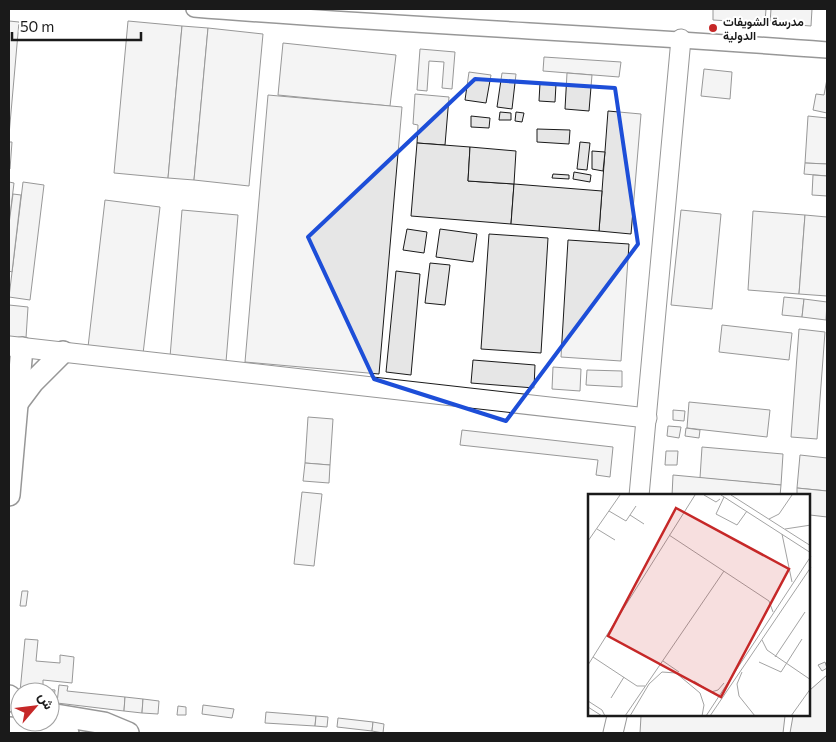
<svg xmlns="http://www.w3.org/2000/svg" width="836" height="742" viewBox="0 0 836 742" font-family="Commissioner,Vazirmatn,sans-serif">
  <style>
    .building { fill: #e6e6e6; stroke: #1a1a1a }
    .lines { fill: none; stroke-linecap: round; stroke-linejoin: round }
    .minor-casing { stroke: #1a1a1a; stroke-width: 18 }
    .tertiary-casing { stroke: #1a1a1a; stroke-width: 21 }
    .secondary-casing { stroke: #1a1a1a; stroke-width: 24 }
    .minor { stroke: #fff; stroke-width: 15 }
    .tertiary { stroke: #fff; stroke-width: 19 }
    .secondary { stroke: #fff; stroke-width: 21 }
    .marked { fill: none; stroke: #1d4ed8; stroke-width: 4; stroke-linejoin: round }
    .poi-dot { fill: #c62828; stroke: #fff; stroke-width: 2 }
    .labels { text-anchor: middle; dominant-baseline: central; stroke-width: 4; stroke-linejoin: round; paint-order: stroke }
    .poi-label { font-size: 12px; font-weight: bold; fill: #1a1a1a; stroke: #fff; text-anchor: start }
    .inset-road { fill: none; stroke: #a3a3a3; stroke-width: 1 }
    .view { fill: #c62828; fill-opacity: 0.15; stroke: #c62828; stroke-width: 2.5 }
    .inset-edge { fill: none; stroke: #1a1a1a; stroke-width: 2.5 }
  </style>
  <rect width="100%" height="100%" fill="#fff"/>
  <g class="building">
    <polygon points="713,9 766,9 765,23 713,20"/>
    <polygon points="771,9 812,9 811,26 770,23"/>
    <polygon points="9,21 19,22 9,135"/>
    <polygon points="128,21 182,26 168,178 114,173"/>
    <polygon points="182,26 208,28 194,180 168,178"/>
    <polygon points="208,28 263,34 249,186 194,180"/>
    <polygon points="283,43 396,55 390,106 278,95"/>
    <polygon points="420,49 455,52 452,89 442,88 444,62 429,61 427,91 417,90"/>
    <polygon points="544,57 621,62 619,77 543,71"/>
    <polygon points="704,69 732,72 730,99 701,96"/>
    <polygon points="469,72 491,75 486,103 465,100"/>
    <polygon points="502,73 516,74 512,109 497,107"/>
    <polygon points="567,73 592,75 589,111 565,109"/>
    <polygon points="827,79 827,113 813,110 816,94 824,95"/>
    <polygon points="540,83 556,84 555,102 539,101"/>
    <polygon points="415,94 449,97 445,145 417,143 418,125 413,124"/>
    <polygon points="268,95 402,107 379,374 245,362"/>
    <polygon points="608,111 641,114 631,234 599,231"/>
    <polygon points="500,112 511,113 511,120 499,120"/>
    <polygon points="516,112 524,113 522,122 515,121"/>
    <polygon points="471,116 490,118 489,128 471,127"/>
    <polygon points="808,116 827,118 827,164 805,163"/>
    <polygon points="537,129 570,130 569,144 537,142"/>
    <polygon points="9,142 12,142 10,169 9,169"/>
    <polygon points="580,142 590,143 587,170 577,169"/>
    <polygon points="417,143 470,147 468,181 514,184 511,224 411,216"/>
    <polygon points="470,147 516,151 514,184 468,181"/>
    <polygon points="592,151 605,152 603,171 592,169"/>
    <polygon points="805,163 827,164 827,176 804,174"/>
    <polygon points="574,172 591,175 590,182 573,179"/>
    <polygon points="553,174 569,175 569,179 552,178"/>
    <polygon points="813,175 827,176 827,196 812,195"/>
    <polygon points="9,182 14,183 9,224"/>
    <polygon points="23,182 44,185 30,300 9,297"/>
    <polygon points="514,184 602,191 599,231 511,224"/>
    <polygon points="13,194 21,195 12,272 9,271 9,224"/>
    <polygon points="105,200 160,207 143,354 88,347"/>
    <polygon points="182,210 238,215 226,362 170,357"/>
    <polygon points="681,210 721,214 712,309 671,305"/>
    <polygon points="753,211 805,215 799,294 748,290"/>
    <polygon points="805,215 827,217 827,296 799,294"/>
    <polygon points="407,229 427,232 424,253 403,250"/>
    <polygon points="440,229 477,234 473,262 436,257"/>
    <polygon points="489,234 548,238 541,353 481,349"/>
    <polygon points="568,240 629,244 621,361 561,357"/>
    <polygon points="430,263 450,265 445,305 425,303"/>
    <polygon points="396,271 420,274 411,375 386,372"/>
    <polygon points="784,297 804,299 802,317 782,315"/>
    <polygon points="804,299 827,302 826,320 802,317"/>
    <polygon points="9,305 28,307 26,338 9,337"/>
    <polygon points="722,325 792,333 789,360 719,352"/>
    <polygon points="799,329 825,332 817,439 791,437"/>
    <polygon points="473,360 535,365 534,388 471,383"/>
    <polygon points="553,367 581,369 580,391 552,389"/>
    <polygon points="587,370 622,371 622,387 586,385"/>
    <polygon points="689,402 770,410 767,437 687,428"/>
    <polygon points="673,410 685,411 684,421 673,420"/>
    <polygon points="308,417 333,419 330,465 305,463"/>
    <polygon points="668,426 681,427 679,438 667,436"/>
    <polygon points="686,428 700,430 699,438 685,436"/>
    <polygon points="462,430 613,447 610,477 596,475 598,460 460,445"/>
    <polygon points="702,447 783,454 781,485 700,478"/>
    <polygon points="666,451 678,451 677,465 665,465"/>
    <polygon points="800,455 827,458 827,491 797,488"/>
    <polygon points="305,463 330,465 329,483 303,481"/>
    <polygon points="673,475 781,485 780,496 672,496"/>
    <polygon points="797,488 827,491 827,517 810,515 810,496 797,496"/>
    <polygon points="302,492 322,494 314,566 294,564"/>
    <polygon points="22,591 28,591 26,606 20,606"/>
    <polygon points="25,639 38,640 36,661 60,663 60,655 74,657 72,683 43,680 43,689 55,690 53,707 50,707 50,692 20,692"/>
    <polygon points="825,662 827,668 822,671 818,665"/>
    <polygon points="827,675 827,733 790,733 793,716 810,716 810,690"/>
    <polygon points="59,685 68,686 67,691 125,697 124,711 57,703"/>
    <polygon points="125,697 143,699 142,713 124,711"/>
    <polygon points="143,699 159,701 158,714 142,713"/>
    <polygon points="203,705 234,709 232,718 202,714"/>
    <polygon points="178,706 186,707 186,715 177,715"/>
    <polygon points="266,712 316,716 315,726 265,723"/>
    <polygon points="316,716 328,717 327,727 315,726"/>
    <polygon points="641,716 785,716 783,733 640,733"/>
    <polygon points="338,718 373,722 372,731 337,727"/>
    <polygon points="373,722 384,724 383,733 372,731"/>
  </g>
  <g class="lines">
    <defs>
      <path id="minor" d="M194,9C405,26 616,34 827,50"/>
      <g id="tertiary">
        <polyline points="9,346 647,418"/>
        <polyline points="639,496 681,39"/>
        <polyline points="613,733 617,716"/>
      </g>
      <g id="secondary">
        <polyline points="18,402 33,382 63,352"/>
        <polyline points="9,495 22,348"/>
        <polyline points="9,696 20,705"/>
        <polyline points="50,714 104,723 128,733"/>
        <polyline points="9,728 68,733"/>
      </g>
    </defs>
    <use href="#minor" class="minor-casing"/>
    <use href="#tertiary" class="tertiary-casing"/>
    <use href="#secondary" class="secondary-casing"/>
    <use href="#minor" class="minor"/>
    <use href="#tertiary" class="tertiary"/>
    <use href="#secondary" class="secondary"/>
  </g>
  <path d="M0 0H836V742H0ZM475,79L615,88L638,244L506,421L374,379L308,237Z" fill="#fff" fill-opacity=".55" fill-rule="evenodd"/>
  <path class="marked" d="M475,79L615,88L638,244L506,421L374,379L308,237Z"/>
  <circle class="poi-dot" cx="713" cy="28" r="5"/>
  <g class="labels">
    <g class="poi-label">
      <text x="723" y="21">مدرسة الشويفات<tspan x="723" dy="14">الدولية</tspan></text>
    </g>
  </g>
  <g transform="translate(588 494)">
    <rect width="222" height="222" fill="#fff"/>
    <path class="inset-road" d="M116,1L128,8L132,5M133,1L223,59M143,1L223,52M136,3L128,20L149,31L159,17M21,17L38,27L48,12M42,21L56,30M181,25L191,20L204,1M9,35L27,46M197,35L223,31M194,40L204,88M81,41L181,107L185,118M0,47L32,1M174,146L179,156L223,186M5,163L49,192H57M187,163L217,118M75,167L91,178M171,168L193,178L214,145M0,171L107,1M154,178L149,190L151,202L167,222M106,187L123,198L130,196L136,189M61,190L74,178L88,179L112,199L116,211L114,222M23,204L36,183M0,207L14,216L17,222M0,213L14,222M37,222L136,77M42,222L61,190M118,222L223,62M122,222L223,73M203,222L223,194"/>
    <path class="view" d="M88,14L201,75L133,203L20,142Z"/>
    <rect width="222" height="222" class="inset-edge"/>
  </g>
  <rect width="836" height="742" fill="none" stroke="#1a1a1a" stroke-width="20"/>
  <g transform="translate(35 707) rotate(62)"><circle r="24" fill="#ffffff" stroke="#a3a3a3"/>
  <path d="M0-4L9 19L0 12L-9 19Z" fill="#c62828"/>
  <text y="-8" font-size="14" font-weight="bold" text-anchor="middle" fill="#1a1a1a">ش</text>
  </g>
  <path d="M12 32v8h129v-8" fill="none" stroke="#1a1a1a" stroke-width="2.5"/>
  <text x="20" y="32" font-size="15" fill="#1a1a1a" stroke="#ffffff" stroke-width="4" paint-order="stroke">50 m</text>
</svg>
